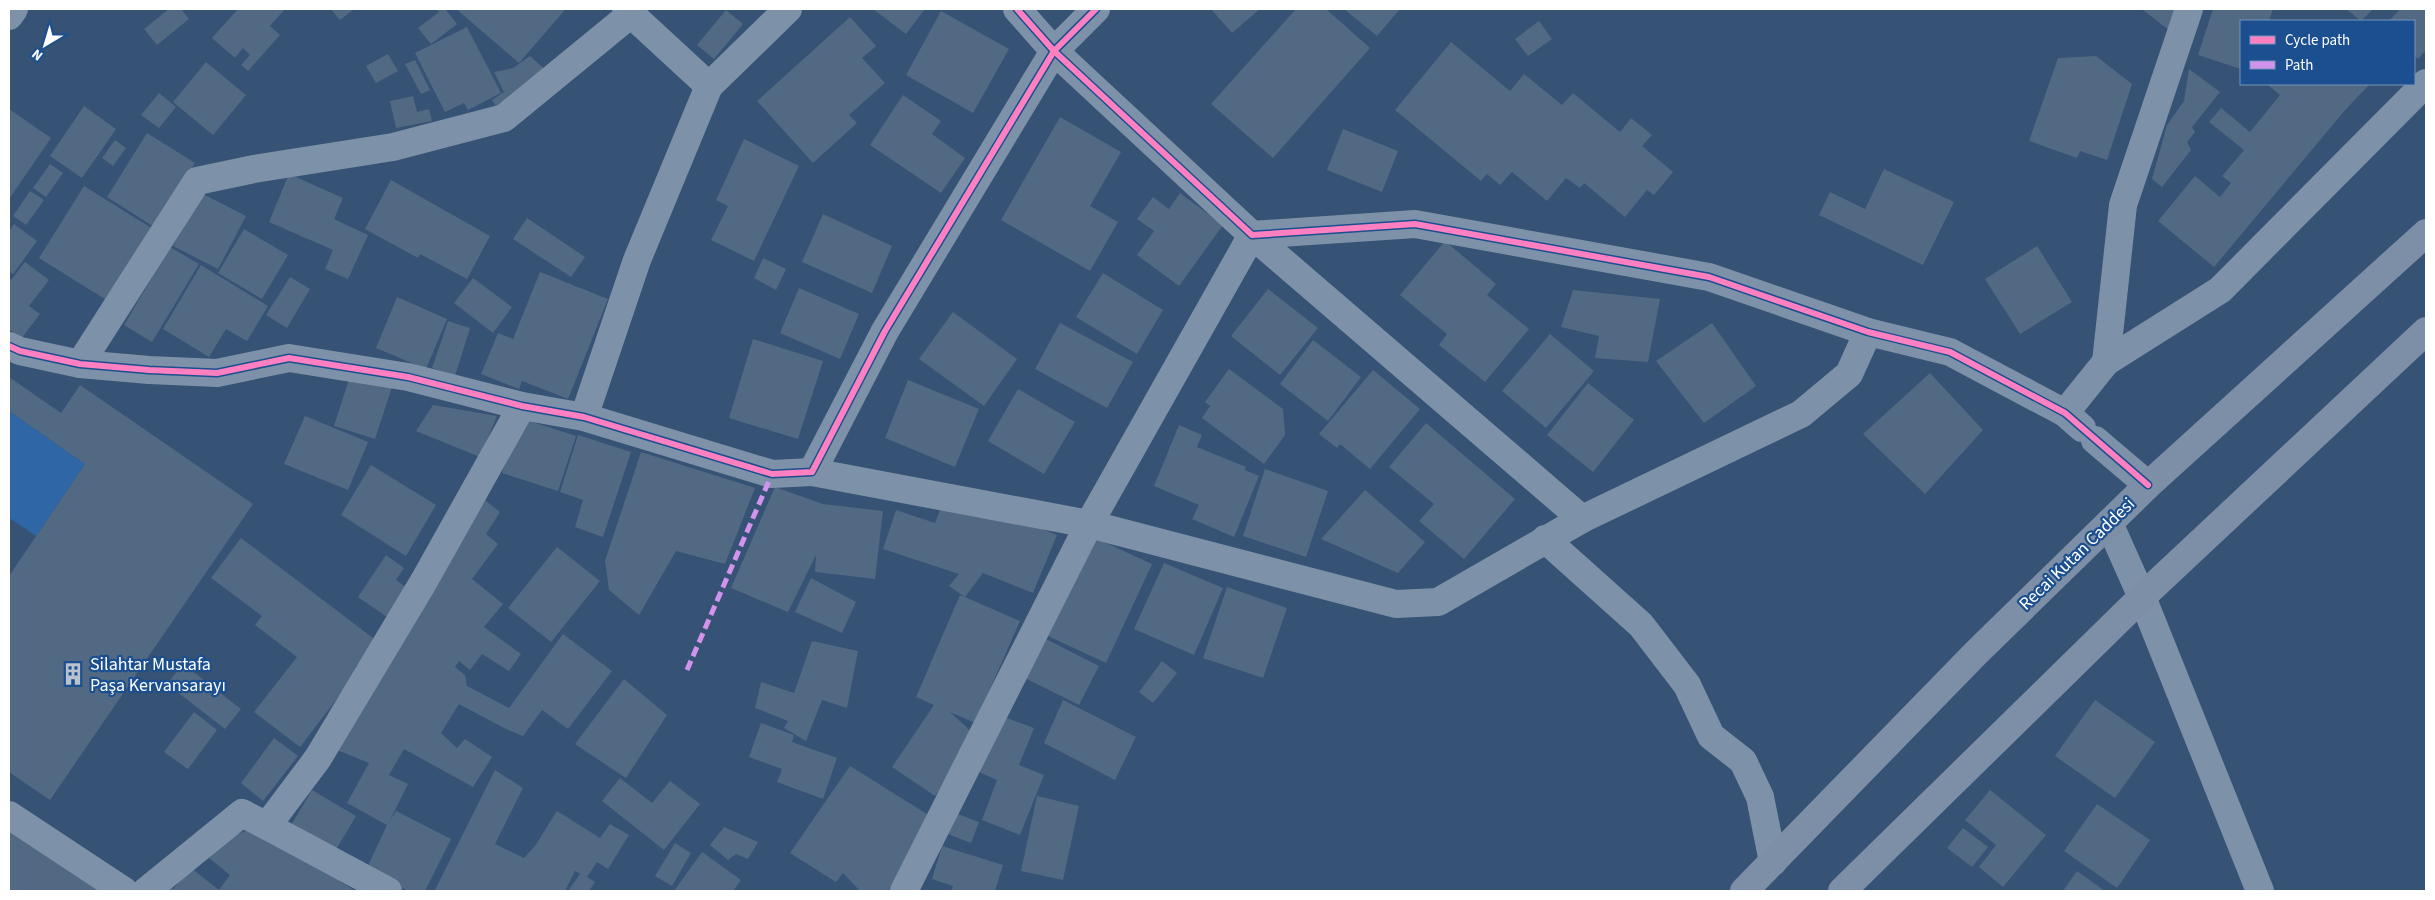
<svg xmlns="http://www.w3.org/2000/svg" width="2435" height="900" viewBox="0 0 2435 900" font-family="'Source Sans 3',sans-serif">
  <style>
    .green { fill: #2f66a5 }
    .building { fill: #526984 }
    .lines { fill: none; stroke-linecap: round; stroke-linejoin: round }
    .path { stroke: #7d92a8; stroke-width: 3; stroke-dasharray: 2.5 4; stroke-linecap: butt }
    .minor { stroke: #7d92a8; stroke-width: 28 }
    .major { stroke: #7d8ea7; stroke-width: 28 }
    .quiet { stroke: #d193ec; stroke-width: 5; stroke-dasharray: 10 5; stroke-linecap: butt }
    .cycleway-casing { stroke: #1b4f8f; stroke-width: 9 }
    .cycleway { stroke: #ff80c0; stroke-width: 6 }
    .labels { text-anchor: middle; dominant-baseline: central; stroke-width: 4.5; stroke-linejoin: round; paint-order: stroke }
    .street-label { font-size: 18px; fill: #fff; stroke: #1b4f8f }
    .poi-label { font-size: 18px; fill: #fff; stroke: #1b4f8f; text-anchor: start }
  </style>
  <rect width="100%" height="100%" fill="#365274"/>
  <polygon class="green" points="9,411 85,464 36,536 9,518"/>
  <g class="building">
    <polygon points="169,9 181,9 189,19 157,45 144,29"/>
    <polygon points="238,9 285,9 270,26 280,35 248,71 241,65 250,55 243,48 235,58 212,38"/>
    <polygon points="331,9 354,9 340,20"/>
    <polygon points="436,9 445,9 457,24 431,44 418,28 439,12"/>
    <polygon points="456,9 562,9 564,11 519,63"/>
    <polygon points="873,9 925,9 906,34"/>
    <polygon points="1211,9 1260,9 1232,33"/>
    <polygon points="1296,9 1326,9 1370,48 1273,158 1211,104"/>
    <polygon points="1344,9 1400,9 1377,36"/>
    <polygon points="2142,9 2173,9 2182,16 2170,31"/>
    <polygon points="2213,9 2273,9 2269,21 2241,21 2241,69 2198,55"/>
    <polygon points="2346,9 2373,9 2361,21"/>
    <polygon points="2400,9 2426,9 2426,50 2418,59 2414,55 2414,21 2389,21"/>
    <polygon points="726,10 743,24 714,59 697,45"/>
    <polygon points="941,11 1009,49 973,113 906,75"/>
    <polygon points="850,17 876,46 862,58 885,83 849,115 857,123 813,163 757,101"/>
    <polygon points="1539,21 1552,39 1528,56 1515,39"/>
    <polygon points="467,27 501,93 468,110 464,103 445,112 415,53"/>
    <polygon points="1451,42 1510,91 1524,74 1562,105 1573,93 1620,132 1631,118 1652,135 1642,146 1673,172 1654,195 1647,190 1625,217 1584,183 1580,188 1566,178 1547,201 1512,172 1500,185 1487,174 1481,181 1395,110"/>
    <polygon points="388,54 398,71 376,83 366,66"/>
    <polygon points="530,56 548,72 497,108 492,100 504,92 494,72 513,68"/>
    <polygon points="2096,56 2132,84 2107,160 2080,151 2077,158 2029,141 2058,58"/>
    <polygon points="415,60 430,90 421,94 405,64"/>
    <polygon points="206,62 246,95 213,135 173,102"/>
    <polygon points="2189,69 2220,92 2192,127 2195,132 2187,142 2191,150 2162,187 2152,179 2167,125 2184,101"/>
    <polygon points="2267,84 2370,84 2346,109 2214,267 2158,221 2195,176 2220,197 2231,183 2222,176 2244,150 2209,122 2221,108 2250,132 2280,95"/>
    <polygon points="159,93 176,107 159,128 141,115"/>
    <polygon points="903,95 941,121 932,134 965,158 941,193 870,145"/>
    <polygon points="413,96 417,112 429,109 432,121 396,128 390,101"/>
    <polygon points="84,106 116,129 82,178 50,156"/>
    <polygon points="9,109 51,138 9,199"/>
    <polygon points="1060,117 1121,152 1090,206 1118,222 1090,271 1001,220"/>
    <polygon points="1343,129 1398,151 1382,192 1327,170"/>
    <polygon points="147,133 195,163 154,227 107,197"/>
    <polygon points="744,139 799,166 754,261 711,240 728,206 716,200"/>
    <polygon points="115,140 126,148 113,166 102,158"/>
    <polygon points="50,164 63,173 46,197 33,188"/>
    <polygon points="1884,169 1954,202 1923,265 1819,215 1830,192 1865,209"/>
    <polygon points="289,174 343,198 334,219 368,235 348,279 325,269 333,250 269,222"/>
    <polygon points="391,180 490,236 467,279 420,254 418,258 365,229"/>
    <polygon points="84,186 153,229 108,301 39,258"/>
    <polygon points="30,191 44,200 26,225 13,216"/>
    <polygon points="201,193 246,216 218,269 173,246"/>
    <polygon points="1180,193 1223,225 1179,286 1137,255 1154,231 1137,219 1153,197 1169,209"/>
    <polygon points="823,214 892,246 872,293 802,262"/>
    <polygon points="527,218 585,257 571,277 513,239"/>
    <polygon points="14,224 37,241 13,274 9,271 9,231"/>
    <polygon points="244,229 288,255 262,299 218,273"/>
    <polygon points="1445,241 1496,284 1487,295 1529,329 1485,382 1439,345 1447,334 1400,295"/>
    <polygon points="2037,246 2072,302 2020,334 1985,279"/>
    <polygon points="170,247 199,264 152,342 124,325"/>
    <polygon points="763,258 786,269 776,290 754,278"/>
    <polygon points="25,262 49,280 29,306 40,314 21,339 9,329 9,278 11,280"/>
    <polygon points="201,265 268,306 247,341 226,329 209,357 163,329"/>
    <polygon points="540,272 608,299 568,399 522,381 519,389 481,374 498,333 513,339"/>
    <polygon points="1103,273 1163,310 1137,354 1076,317"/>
    <polygon points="290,277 310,289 287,328 266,315"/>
    <polygon points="473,278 512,307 493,333 454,303"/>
    <polygon points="799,288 859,314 840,359 780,333"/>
    <polygon points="1268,289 1318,328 1280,375 1231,336"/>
    <polygon points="1573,290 1660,299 1648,362 1595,358 1599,336 1561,327"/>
    <polygon points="397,297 447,319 426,369 376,348"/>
    <polygon points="953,312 1017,359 984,406 919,359"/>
    <polygon points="448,321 470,328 455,376 432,368"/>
    <polygon points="1060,323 1133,362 1107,408 1035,369"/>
    <polygon points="1712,323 1756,386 1704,423 1656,361"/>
    <polygon points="1550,334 1594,371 1546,428 1502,391"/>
    <polygon points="753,339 823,361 798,439 729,418"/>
    <polygon points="1313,340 1361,377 1328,421 1280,384"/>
    <polygon points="1229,369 1283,409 1285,435 1264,464 1202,418 1210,406 1205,402"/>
    <polygon points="1373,370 1420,409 1370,469 1340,444 1337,448 1319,434"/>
    <polygon points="351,373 392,387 375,439 334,426"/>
    <polygon points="1930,373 1983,430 1925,494 1863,434"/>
    <polygon points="9,377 61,413 80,385 253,504 50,800 9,772 9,576 85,464 9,411"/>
    <polygon points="908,380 979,409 955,467 885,438"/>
    <polygon points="1588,383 1634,420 1593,472 1547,435"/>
    <polygon points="1018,389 1075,422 1044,474 988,441"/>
    <polygon points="433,405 497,416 480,457 416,431"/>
    <polygon points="305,416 368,442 348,490 284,464"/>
    <polygon points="520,418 576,436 558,491 502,473"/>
    <polygon points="1426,423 1515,499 1464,559 1419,521 1434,504 1389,467"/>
    <polygon points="1179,425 1202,435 1197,447 1246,467 1245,470 1259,476 1234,537 1192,519 1199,505 1154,486"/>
    <polygon points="578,435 631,452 603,537 575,527 583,500 560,492"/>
    <polygon points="641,452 755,488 725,564 676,551 639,615 609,590 605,561"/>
    <polygon points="371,465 436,505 406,556 341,515"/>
    <polygon points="1265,469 1328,491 1306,557 1243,536"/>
    <polygon points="775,487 823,504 883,511 875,579 815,572 816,555 788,612 731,588"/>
    <polygon points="1365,490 1425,542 1398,573 1321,539"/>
    <polygon points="481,497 500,512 486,534 498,544 472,579 503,604 484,627 521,654 509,671 482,654 470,670 459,661 455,667 465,675 467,686 509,708 563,634 612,671 568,729 542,710 523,736 504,728 459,704 441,733 457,748 465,739 492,757 473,787 404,749 389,775 408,784 389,822 396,811 451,839 425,891 408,891 366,870 387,825 347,803 369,763 332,748"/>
    <polygon points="942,504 985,507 1057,535 1033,593 983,573 965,597 1020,621 975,723 950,712 978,738 935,796 892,767 934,705 916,697 960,595 965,597 949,586 959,574 883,549 896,510 935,523"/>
    <polygon points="1093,537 1152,564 1106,663 1048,636"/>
    <polygon points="241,538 377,641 355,668 359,670 300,747 254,712 297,657 255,625 262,616 211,578"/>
    <polygon points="557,547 600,581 551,642 508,608"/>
    <polygon points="386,555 404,568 396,580 414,593 394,622 358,597"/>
    <polygon points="1164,563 1223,588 1194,655 1134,629"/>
    <polygon points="811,578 856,602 842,633 795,612"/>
    <polygon points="1227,587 1287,608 1263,678 1203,658"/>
    <polygon points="1046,639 1099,666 1079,705 1025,678"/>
    <polygon points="812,641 858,651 847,708 822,700 806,741 784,728 788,721 755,708 761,682 794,693"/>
    <polygon points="1162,661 1177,673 1153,703 1139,692"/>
    <polygon points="183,664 241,709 225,729 167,684"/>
    <polygon points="624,679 667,715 626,778 575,744"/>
    <polygon points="1063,700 1136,737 1115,780 1044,743"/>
    <polygon points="2095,700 2155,742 2115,798 2055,756"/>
    <polygon points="194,712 217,730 188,769 164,752"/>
    <polygon points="1001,716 1034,728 1019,765 1044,775 1020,835 982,820 997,780 979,772"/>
    <polygon points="761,723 794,735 792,742 837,758 823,799 777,782 782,769 749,757"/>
    <polygon points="274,738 298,756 263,801 241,783"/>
    <polygon points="850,766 938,821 888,891 860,891 843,873 836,882 790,853"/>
    <polygon points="495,770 523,788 495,844 524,858 535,846 557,811 600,838 610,824 629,835 608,869 597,862 587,877 595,882 589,891 568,891 580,874 575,871 565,891 435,890"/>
    <polygon points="620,778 652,803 670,781 700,804 664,850 602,801"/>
    <polygon points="312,790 356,816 334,853 290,827"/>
    <polygon points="1990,790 2046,835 2003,887 1979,867 1996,845 1965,820"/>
    <polygon points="1037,796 1079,806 1063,880 1021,871"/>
    <polygon points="2097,804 2150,840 2117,888 2064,851"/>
    <polygon points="955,813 979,822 971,843 948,834"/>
    <polygon points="257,827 355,891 160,891 166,884 173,889 191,868 219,890 230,875 209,858 226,838"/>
    <polygon points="724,827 758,842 748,859 736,854 728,860 710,845"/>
    <polygon points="1963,828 1988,847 1972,867 1947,848"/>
    <polygon points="9,829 103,891 9,891"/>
    <polygon points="675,843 691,853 672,886 655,876"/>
    <polygon points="942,846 1003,865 995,891 951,891 953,886 932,879"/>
    <polygon points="702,852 741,880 733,891 674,891"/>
    <polygon points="2077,871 2105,891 2063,891"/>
  </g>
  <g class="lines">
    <polyline class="path" points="9,563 10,563"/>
    <g class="minor">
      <polyline points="1017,9 1054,51 1252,235 1415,224 1709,277 1868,332 1950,352 2065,413 2082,428"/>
      <polyline points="2189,9 2123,205 2106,362 2220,290 2426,83"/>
      <polyline points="631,14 709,86 788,9"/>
      <polyline points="9,16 14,9"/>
      <polyline points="9,346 20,351 80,364 149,370 217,373 289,358 408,377 522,406 584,417 772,474 812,472 885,331 1054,51 1096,9"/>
      <polyline points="80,364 197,181 254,169 393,147 504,118 631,14 626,9"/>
      <polyline points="2065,413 2106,362"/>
      <polyline points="584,417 637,260 709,86"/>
      <polyline points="2095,440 2148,485"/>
      <polyline points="812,472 1089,524 1396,604 1438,602 1582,519 1801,414 1849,374 1868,332"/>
      <polyline points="2109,523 2142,597 2260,891"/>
      <polyline points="1545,539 1641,625 1687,685 1711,736 1743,761 1760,797 1773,862"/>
      <polyline points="9,815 124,891"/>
      <polyline points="146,891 242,813 267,826"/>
      <polyline points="388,891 267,826 318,758 424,581 522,406"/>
      <polyline points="904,891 1089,524 1252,235 1582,519"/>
    </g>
    <g class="major">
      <polyline points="1744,891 1976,653 2148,485 2426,233"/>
      <polyline points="1842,891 2142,597 2426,331"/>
    </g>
    <polyline class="quiet" points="687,670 772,474"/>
    <defs>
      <g id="cycleway">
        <polyline points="1017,9 1054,51 1252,235 1415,224 1709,277 1868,332 1950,352 2065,413 2148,485"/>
        <polyline points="9,346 20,351 80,364 149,370 217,373 289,358 408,377 522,406 584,417 772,474 812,472 885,331 1054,51 1096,9"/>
      </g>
    </defs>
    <use href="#cycleway" class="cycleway-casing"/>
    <use href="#cycleway" class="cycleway"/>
  </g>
  <defs>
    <symbol id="building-bare" viewBox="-9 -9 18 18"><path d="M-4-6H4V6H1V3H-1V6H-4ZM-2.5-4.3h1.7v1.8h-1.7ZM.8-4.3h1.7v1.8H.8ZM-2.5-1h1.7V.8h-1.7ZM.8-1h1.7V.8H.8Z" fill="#b9c2ce" stroke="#1b4f8f" stroke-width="2.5" paint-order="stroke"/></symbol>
  </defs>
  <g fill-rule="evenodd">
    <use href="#building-bare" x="57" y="658" width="32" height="32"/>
  </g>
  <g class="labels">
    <g class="street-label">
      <text transform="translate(2077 554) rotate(-44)">Recai Kutan Caddesi</text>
    </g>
    <g class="poi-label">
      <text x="90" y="664">Silahtar Mustafa<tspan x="90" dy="21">Paşa Kervansarayı</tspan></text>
    </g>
  </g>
  <rect width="2435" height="900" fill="none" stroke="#ffffff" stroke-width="20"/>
  <rect x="2240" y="20" width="175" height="65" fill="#1b4f8f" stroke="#7695bc"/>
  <rect x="2250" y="36" width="25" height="8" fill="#ff80c0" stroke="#7695bc"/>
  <text x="2285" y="45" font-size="15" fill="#ffffff">Cycle path</text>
  <rect x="2250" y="61" width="25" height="8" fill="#d193ec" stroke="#7695bc"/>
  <text x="2285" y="70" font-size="15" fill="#ffffff">Path</text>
  <g transform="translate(45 45) rotate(218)" stroke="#1b4f8f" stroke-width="4" paint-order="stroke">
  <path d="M0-4L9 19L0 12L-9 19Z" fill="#ffffff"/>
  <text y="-8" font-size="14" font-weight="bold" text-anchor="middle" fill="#ffffff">N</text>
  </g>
</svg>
